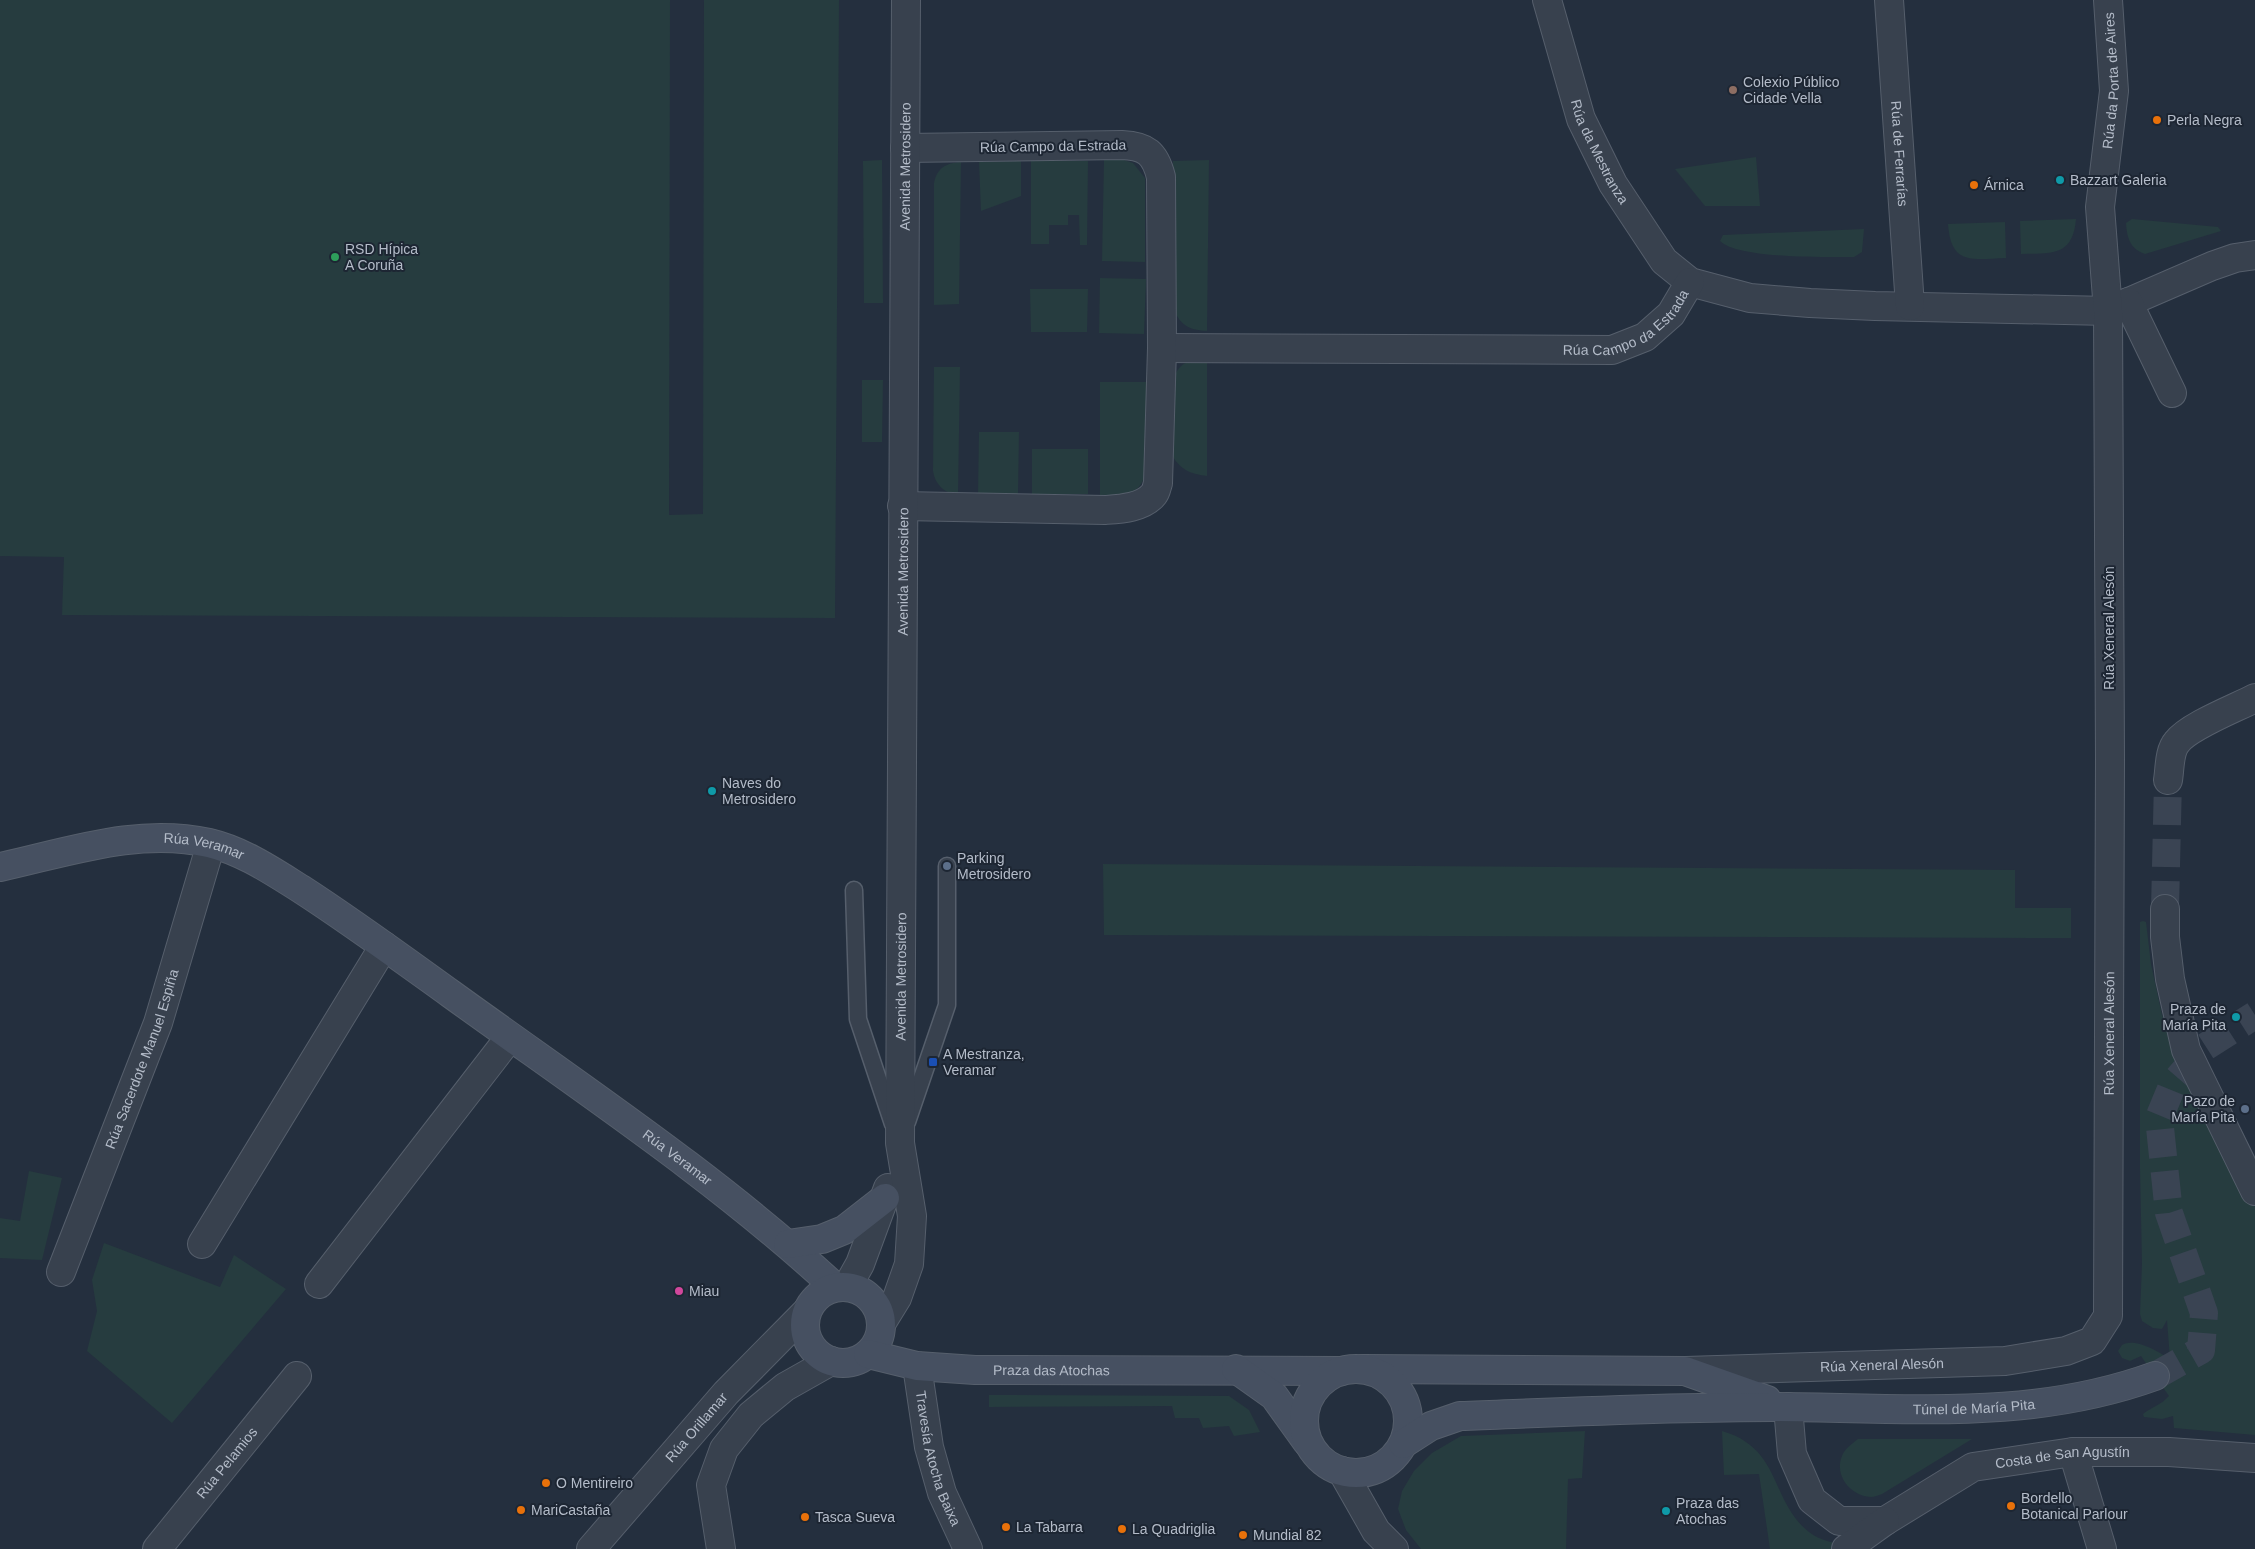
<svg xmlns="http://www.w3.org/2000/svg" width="2255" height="1549" viewBox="0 0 2255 1549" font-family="Arial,sans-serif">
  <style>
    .green { fill: #263c3f }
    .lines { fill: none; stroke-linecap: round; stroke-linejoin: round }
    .street-tunnel { stroke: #3a4453; stroke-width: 28; stroke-dasharray: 28 14; stroke-linecap: butt }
    .secondary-tunnel { stroke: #3a4453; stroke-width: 28; stroke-dasharray: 28 14; stroke-linecap: butt }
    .lane-casing { stroke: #565f6c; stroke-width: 19 }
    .street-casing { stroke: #565f6c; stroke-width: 30 }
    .secondary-casing { stroke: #565f6c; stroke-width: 30 }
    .lane { stroke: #38414e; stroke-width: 16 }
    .street { stroke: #38414e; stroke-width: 28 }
    .secondary { stroke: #465061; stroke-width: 28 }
    .education-dot { fill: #8d6e63; stroke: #1d2633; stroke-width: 2 }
    .food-dot { fill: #e8710a; stroke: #1d2633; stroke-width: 2 }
    .culture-dot { fill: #0f9aa8; stroke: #1d2633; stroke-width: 2 }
    .leisure-dot { fill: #2e9e5b; stroke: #1d2633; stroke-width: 2 }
    .service-dot { fill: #5c6f8a; stroke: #1d2633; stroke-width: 2 }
    .transit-dot { fill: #1a4fb4; stroke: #1d2633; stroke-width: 2 }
    .hotel-dot { fill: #d1479c; stroke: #1d2633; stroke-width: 2 }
    .labels { text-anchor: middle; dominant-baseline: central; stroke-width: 4; stroke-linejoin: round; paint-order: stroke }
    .street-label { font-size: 14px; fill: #b4bcc9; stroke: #1d2633 }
    .poi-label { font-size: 14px; fill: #b4bcc9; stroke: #1d2633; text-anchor: start }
  </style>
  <rect width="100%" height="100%" fill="#242f3e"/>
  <g class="green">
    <polygon points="0,0 670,0 669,515 703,514 704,0 839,0 835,618 62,615 64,557 0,556"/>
    <polygon points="1756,157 1760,206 1705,206 1675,169"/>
    <polygon points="882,160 883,303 864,303 863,161"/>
    <polygon points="1104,160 1124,160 1133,163 1145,178 1145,262 1102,261"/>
    <path d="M1209,160L1207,331C1190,330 1181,326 1174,310L1173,161Z"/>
    <polygon points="1021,161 1021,196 981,211 979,162"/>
    <polygon points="1031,161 1088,161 1087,245 1080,245 1079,215 1068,215 1068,225 1049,225 1049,244 1031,244"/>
    <path d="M961,162L959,304L934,305V183C937,168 946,163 961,162Z"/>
    <path d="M2076,219C2073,257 2051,253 2021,254L2020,221Z"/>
    <path d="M2132,219L2218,227L2221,231L2145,254C2130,249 2127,238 2126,223Z"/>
    <path d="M2005,222L2006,258C1972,259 1951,266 1948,224Z"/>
    <path d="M1864,229L1862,252L1854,257C1827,257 1738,259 1720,241L1723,235Z"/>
    <polygon points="1100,278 1146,279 1144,334 1099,333"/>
    <polygon points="1030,289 1088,289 1087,332 1031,332"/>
    <path d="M1207,359V476C1191,474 1180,470 1172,455L1173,381C1178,362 1189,360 1207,359Z"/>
    <path d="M934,367H960L958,496C945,493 935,485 933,471Z"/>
    <polygon points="862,380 883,380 882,442 862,442"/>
    <path d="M1100,382H1147L1146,472C1139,497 1123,497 1100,495Z"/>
    <polygon points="979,432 1019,432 1018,494 978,494"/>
    <rect x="1032" y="449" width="56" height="45"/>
    <polygon points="1103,864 2015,870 2015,908 2071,908 2071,938 1104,935"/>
    <path d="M2143,921L2146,922L2151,964L2162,1015L2255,1207V1435L2174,1428L2173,1416L2162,1419L2144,1417L2143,1414C2152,1407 2161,1405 2169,1396L2141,1356L2130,1361L2122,1358L2118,1351L2122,1345C2135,1337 2159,1352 2170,1359L2167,1320L2162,1329L2153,1328L2142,1321L2140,1314L2142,1264L2140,1169V922Z"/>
    <polygon points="29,1171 62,1178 42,1260 0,1258 0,1218 20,1221"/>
    <polygon points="104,1243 220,1287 234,1255 286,1289 172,1423 87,1351 97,1311 92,1280"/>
    <polygon points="989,1395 1229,1396 1249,1410 1260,1432 1234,1436 1229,1426 1203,1428 1199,1418 1175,1418 1172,1406 989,1407"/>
    <polygon points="1585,1431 1582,1478 1568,1479 1566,1549 1421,1549 1406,1530 1398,1509 1402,1491 1414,1471 1432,1453 1461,1436"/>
    <path d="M1722,1431C1782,1448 1770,1502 1809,1532C1820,1541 1835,1543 1849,1545L1844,1549H1770L1759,1474L1724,1475Z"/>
    <path d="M1858,1439H1972L1882,1494C1879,1495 1874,1497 1871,1497C1850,1496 1834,1475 1842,1456C1845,1448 1852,1444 1858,1439Z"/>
  </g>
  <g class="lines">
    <polyline class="street-tunnel" points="2165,909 2168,780"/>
    <polyline class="secondary-tunnel" points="2155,1376 2201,1350 2204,1313 2169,1213 2159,1118 2173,1084 2205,1047 2255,1015"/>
    <defs>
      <g id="lane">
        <polyline points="854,890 858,1019 893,1124"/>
        <polyline points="907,1122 947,1005 947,866"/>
      </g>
      <g id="street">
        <path id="s1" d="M1547,0L1581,119L1613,184L1664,261L1690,282L1750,298L1810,303L1875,306L2108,311L2212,266L2235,258L2255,255"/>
        <path id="s2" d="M1889,0L1910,306"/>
        <polyline points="2128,302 2172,393"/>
        <path id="s3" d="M1162,348L1612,350L1645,337L1671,314L1690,282"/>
        <path d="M902,506L1105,510C1120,509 1143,508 1154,494C1156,492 1157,486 1158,483L1162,348L1161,177C1155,153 1146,146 1122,145L905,148"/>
        <path d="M2168,780C2170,768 2169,751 2177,742C2189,726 2236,708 2255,698"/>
        <polyline points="2165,909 2165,937 2170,979 2186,1050 2255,1191"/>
        <polyline points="202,1244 384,946"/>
        <path id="s4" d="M61,1272L158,1023L211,844"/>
        <polyline points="319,1284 510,1037"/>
        <polyline points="847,1287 860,1264 888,1188"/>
        <path id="s5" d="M881,1324L897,1298L909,1264L912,1216L900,1143L906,0"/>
        <path id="s6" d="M917,1366L929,1447L942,1493L968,1549"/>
        <path id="s7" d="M1686,1371L2005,1361L2066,1351L2092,1341L2108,1316L2110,759L2108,311L2100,207L2114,91L2108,0"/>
        <path id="s8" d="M1788,1407L1792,1454L1812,1500L1839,1521H1885L1973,1467L2073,1452H2169L2255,1458"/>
        <polyline points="2073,1452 2102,1549"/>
        <polyline points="1342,1471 1376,1531 1394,1549"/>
        <path id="s9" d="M157,1549L297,1376"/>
        <path id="s10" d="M591,1549L726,1393L807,1311"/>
        <polyline points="721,1549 711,1485 724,1449 751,1415 785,1387 831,1361"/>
        <polyline points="1846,1549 1885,1521"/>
      </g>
      <g id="secondary">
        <path id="s11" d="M0,867C69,852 138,827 209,843C243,851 272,871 301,889C352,922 401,958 451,994C581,1088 717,1178 835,1287"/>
        <polyline points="788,1244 822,1239 844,1230 885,1198"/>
        <circle cx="843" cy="1325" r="38"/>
        <path id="s12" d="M868,1354L917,1366L975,1370L1341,1371"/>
        <polyline points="1236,1369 1274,1396 1307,1442"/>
        <polyline points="1363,1369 1685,1371 1767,1400"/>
        <circle cx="1356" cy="1421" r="52"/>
        <path id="s13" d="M1403,1444L1431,1426L1460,1416C1565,1412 1669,1407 1774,1407C1905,1407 2028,1422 2155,1376"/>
      </g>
    </defs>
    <use href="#lane" class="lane-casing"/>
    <use href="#street" class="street-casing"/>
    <use href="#secondary" class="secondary-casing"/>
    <use href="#lane" class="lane"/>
    <use href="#street" class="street"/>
    <use href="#secondary" class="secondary"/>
  </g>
  <circle class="education-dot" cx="1733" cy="90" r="5"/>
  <g class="food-dot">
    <circle cx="2157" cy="120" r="5"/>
    <circle cx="1974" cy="185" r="5"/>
    <circle cx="546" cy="1483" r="5"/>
    <circle cx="2011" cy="1506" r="5"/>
    <circle cx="521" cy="1510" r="5"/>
    <circle cx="805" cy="1517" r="5"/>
    <circle cx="1006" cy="1527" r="5"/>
    <circle cx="1122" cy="1529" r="5"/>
    <circle cx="1243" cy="1535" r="5"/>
  </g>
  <g class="culture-dot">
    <circle cx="2060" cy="180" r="5"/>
    <circle cx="712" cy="791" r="5"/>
    <circle cx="2236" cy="1017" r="5"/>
    <circle cx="1666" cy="1511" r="5"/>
  </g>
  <circle class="leisure-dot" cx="335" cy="257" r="5"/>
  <g class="service-dot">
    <circle cx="947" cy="866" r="5"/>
    <circle cx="2245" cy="1109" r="5"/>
  </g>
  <rect class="transit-dot" x="928" y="1057" width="10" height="10" rx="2.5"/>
  <circle class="hotel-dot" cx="679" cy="1291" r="5"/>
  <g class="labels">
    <g class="street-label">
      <text stroke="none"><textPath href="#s7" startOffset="1675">Rúa da Porta de Aires</textPath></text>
      <text transform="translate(1053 146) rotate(-1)">Rúa Campo da Estrada</text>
      <text stroke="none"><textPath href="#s1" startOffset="161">Rúa da Mestranza</textPath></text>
      <text stroke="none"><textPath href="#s2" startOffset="154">Rúa de Ferrarías</textPath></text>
      <text stroke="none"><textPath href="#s5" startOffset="1165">Avenida Metrosidero</textPath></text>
      <text stroke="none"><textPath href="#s3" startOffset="474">Rúa Campo da Estrada</textPath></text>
      <text stroke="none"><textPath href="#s5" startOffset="760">Avenida Metrosidero</textPath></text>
      <text transform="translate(2109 628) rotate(-90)">Rúa Xeneral Alesón</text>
      <text stroke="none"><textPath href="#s11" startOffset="208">Rúa Veramar</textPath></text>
      <text stroke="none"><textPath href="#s5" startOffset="355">Avenida Metrosidero</textPath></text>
      <text stroke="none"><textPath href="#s7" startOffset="721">Rúa Xeneral Alesón</textPath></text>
      <text stroke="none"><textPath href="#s4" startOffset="228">Rúa Sacerdote Manuel Espiña</textPath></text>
      <text stroke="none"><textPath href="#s11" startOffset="778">Rúa Veramar</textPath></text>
      <text stroke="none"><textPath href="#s7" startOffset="196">Rúa Xeneral Alesón</textPath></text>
      <text stroke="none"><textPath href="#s12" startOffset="185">Praza das Atochas</textPath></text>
      <text stroke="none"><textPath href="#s13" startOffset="578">Túnel de María Pita</textPath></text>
      <text stroke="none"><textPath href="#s10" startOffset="161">Rúa Orillamar</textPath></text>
      <text stroke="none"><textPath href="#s6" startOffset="95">Travesía Atocha Baixa</textPath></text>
      <text stroke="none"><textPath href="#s8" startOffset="371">Costa de San Agustín</textPath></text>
      <text stroke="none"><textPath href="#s9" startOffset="111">Rúa Pelamios</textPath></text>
    </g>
    <g class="poi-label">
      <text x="1743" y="82">Colexio Público<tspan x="1743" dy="16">Cidade Vella</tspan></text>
      <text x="2167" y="120">Perla Negra</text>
      <text x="2070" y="180">Bazzart Galeria</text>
      <text x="1984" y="185">Árnica</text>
      <text x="345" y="249">RSD Hípica<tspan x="345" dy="16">A Coruña</tspan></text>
      <text x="722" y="783">Naves do<tspan x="722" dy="16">Metrosidero</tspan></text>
      <text x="957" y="858">Parking<tspan x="957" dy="16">Metrosidero</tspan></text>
      <text x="2226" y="1009" text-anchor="end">Praza de<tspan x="2226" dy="16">María Pita</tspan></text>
      <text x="943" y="1054">A Mestranza,<tspan x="943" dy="16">Veramar</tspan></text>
      <text x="2235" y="1101" text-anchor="end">Pazo de<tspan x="2235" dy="16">María Pita</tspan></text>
      <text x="689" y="1291">Miau</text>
      <text x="556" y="1483">O Mentireiro</text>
      <text x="2021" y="1498">Bordello<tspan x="2021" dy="16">Botanical Parlour</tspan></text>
      <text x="1676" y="1503">Praza das<tspan x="1676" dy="16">Atochas</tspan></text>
      <text x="531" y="1510">MariCastaña</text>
      <text x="815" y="1517">Tasca Sueva</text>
      <text x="1016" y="1527">La Tabarra</text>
      <text x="1132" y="1529">La Quadriglia</text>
      <text x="1253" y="1535">Mundial 82</text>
    </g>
  </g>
</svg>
